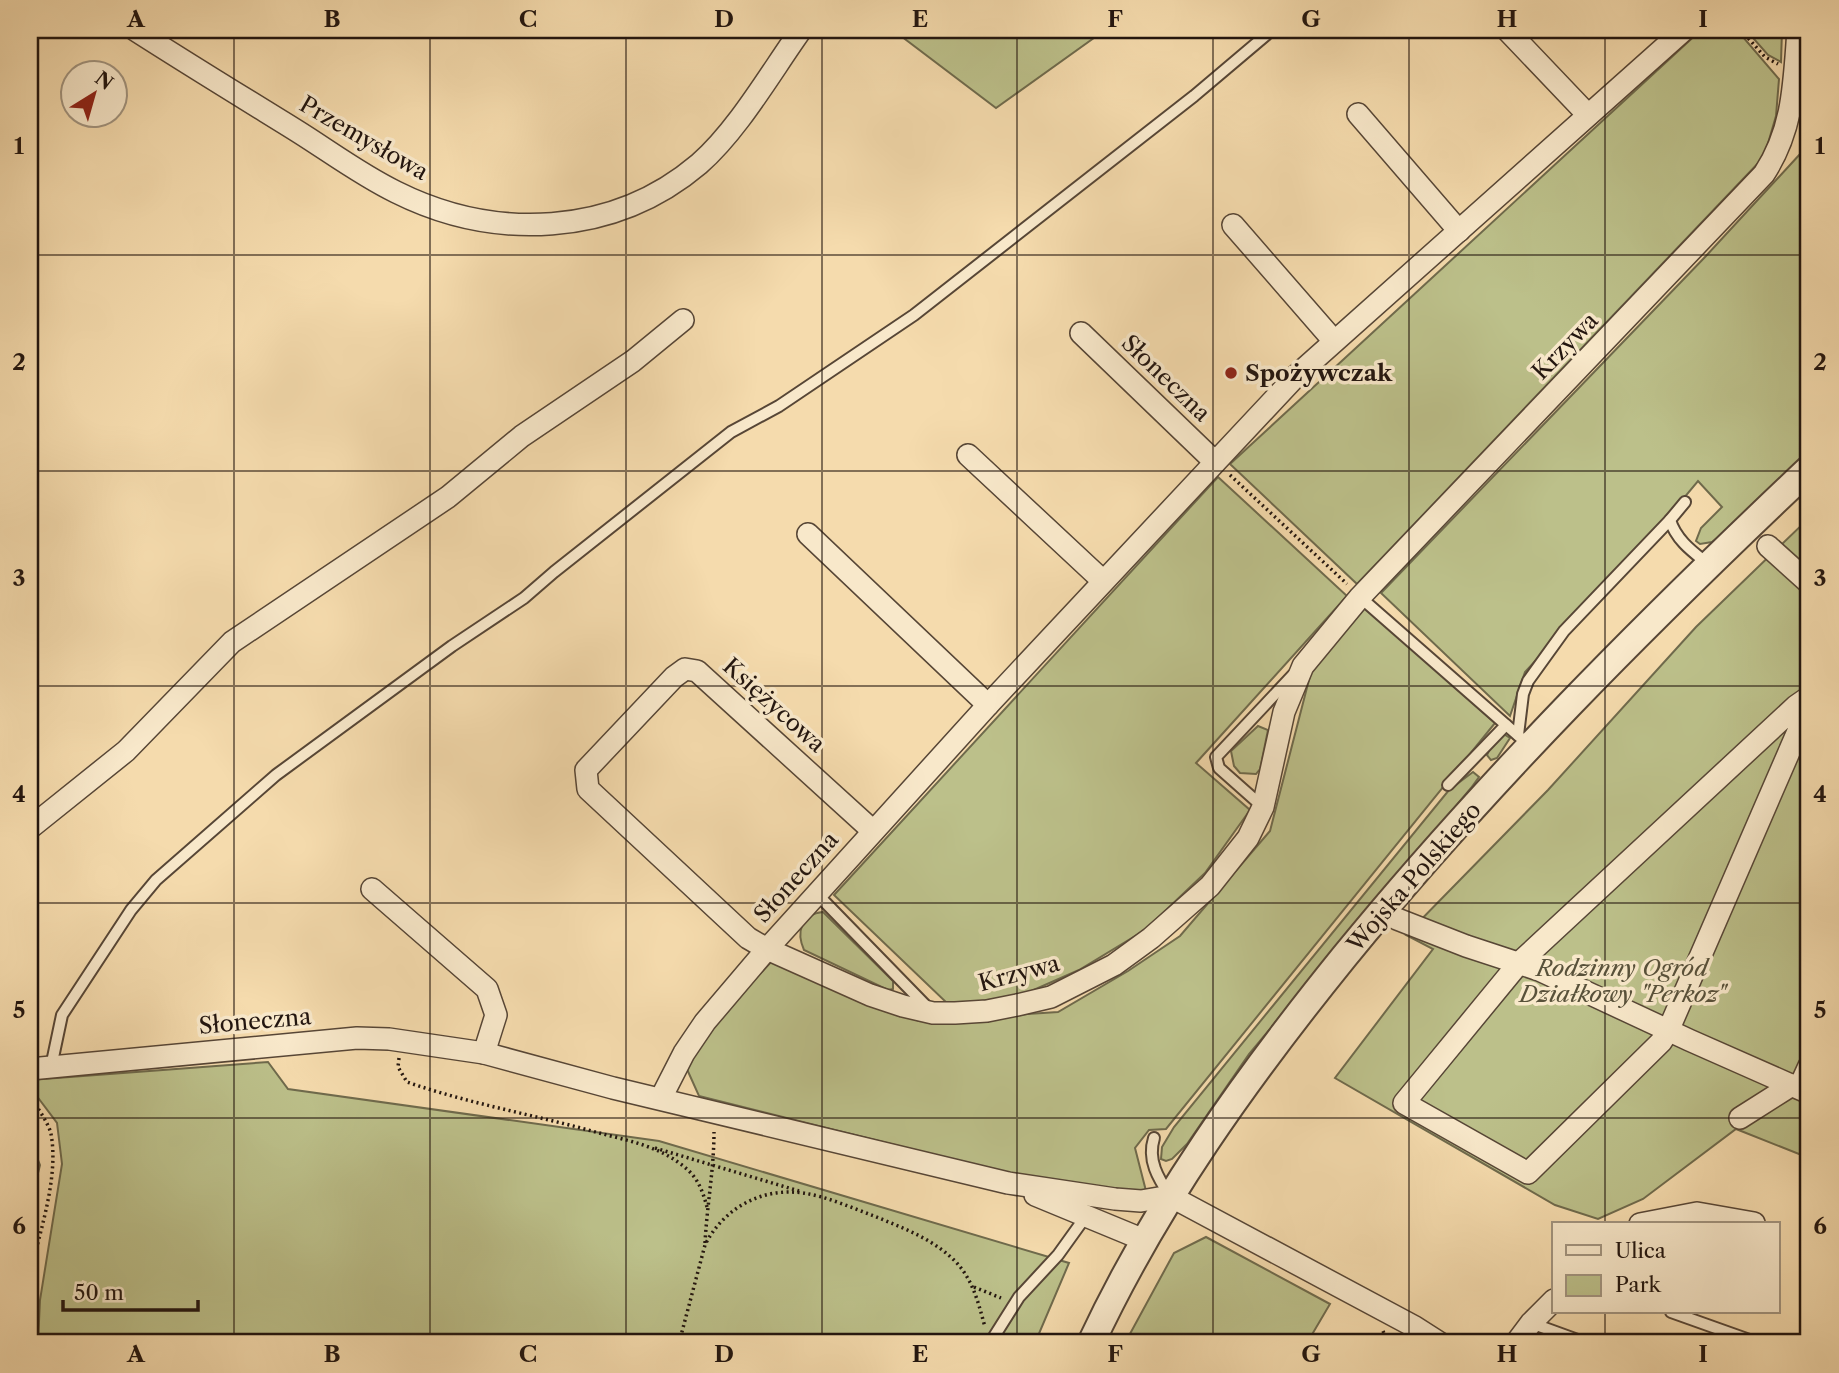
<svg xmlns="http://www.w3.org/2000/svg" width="1839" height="1373" viewBox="0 0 1839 1373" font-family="'Libre Caslon Text',serif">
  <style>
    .green { fill: #bcc08a; stroke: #6f6a4c; stroke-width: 2 }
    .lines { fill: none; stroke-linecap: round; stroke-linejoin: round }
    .service-casing { stroke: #574636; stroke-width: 14 }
    .minor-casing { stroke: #574636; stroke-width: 24 }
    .tertiary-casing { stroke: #574636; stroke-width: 30 }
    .path { stroke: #22150f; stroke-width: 3.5; stroke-dasharray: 2 3.5; stroke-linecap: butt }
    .service { stroke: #f8e8ca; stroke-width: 10 }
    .minor { stroke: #f8e8ca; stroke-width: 21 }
    .tertiary { stroke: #f8e8ca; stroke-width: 26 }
    .grid { fill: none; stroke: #22150f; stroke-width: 2; stroke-opacity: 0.55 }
    .poi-dot { fill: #8f2418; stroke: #f8e8ca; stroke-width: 2.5 }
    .labels { text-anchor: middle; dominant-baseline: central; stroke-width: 7; stroke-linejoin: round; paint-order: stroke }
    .street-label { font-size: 23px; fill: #22150f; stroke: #f8e8ca }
    .poi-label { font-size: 23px; font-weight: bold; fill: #22150f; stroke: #f8e8ca; text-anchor: start }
    .park-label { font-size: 23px; font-style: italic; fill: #58513a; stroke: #f8e8ca }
    .neatline { fill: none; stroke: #22150f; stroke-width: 2.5 }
    .grid-label { font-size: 23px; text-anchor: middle; font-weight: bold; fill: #22150f }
  </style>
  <rect width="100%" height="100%" fill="#f5dbad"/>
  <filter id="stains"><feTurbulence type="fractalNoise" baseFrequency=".00286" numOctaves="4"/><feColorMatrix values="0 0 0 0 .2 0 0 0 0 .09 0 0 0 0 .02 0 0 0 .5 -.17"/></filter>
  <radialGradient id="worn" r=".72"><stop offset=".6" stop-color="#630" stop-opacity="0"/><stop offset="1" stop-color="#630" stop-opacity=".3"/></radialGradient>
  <g class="green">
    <polygon points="893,30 1105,30 996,108"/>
    <polygon points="1701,30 1737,30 1779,79 1776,116 1764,157 1357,584 1230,464"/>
    <polygon points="1746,30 1782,30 1781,62 1768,55"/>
    <polygon points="1809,67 1809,452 1733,526 1712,542 1700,544 1696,541 1701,528 1722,507 1698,481 1658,529 1525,672 1510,716 1381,593 1706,256 1801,153"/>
    <polygon points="1218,477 1347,596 1196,763 1250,810 1205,873 1145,930 1079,970 1020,996 949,1005 834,895"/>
    <polygon points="1809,518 1809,1158 1736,1129 1643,1199 1598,1219 1555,1205 1335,1078 1433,949 1406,935 1548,790 1696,627"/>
    <polygon points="1363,605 1495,723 1166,1129 1149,1130 1135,1148 1146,1191 1121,1194 1039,1181 699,1096 686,1067 720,1016 773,960 919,1021 1058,1012 1128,971 1180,936 1270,831 1311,672"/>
    <polygon points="1258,726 1268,730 1260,769 1256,774 1240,773 1234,766 1231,751"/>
    <polygon points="1502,733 1510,738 1497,758 1491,760 1487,755 1491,746"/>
    <polygon points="1473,772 1479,777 1471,788 1249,1054 1187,1144 1172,1159 1166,1161 1161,1159 1162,1147 1174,1127 1449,790"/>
    <path d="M823,912L893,981V989L888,990L804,950C796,932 801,914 823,912Z"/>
    <polygon points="268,1062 288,1089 659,1141 1069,1263 1035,1343 38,1343 40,1300 62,1164 57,1123 30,1087 30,1080"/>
    <polygon points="30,1140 40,1165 30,1205"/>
    <polygon points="1206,1237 1330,1304 1307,1343 1125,1343 1174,1253"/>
  </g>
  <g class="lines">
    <defs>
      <g id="service">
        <path d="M1685,502L1670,520C1676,540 1693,552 1708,564"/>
        <polyline points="1360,597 1521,738"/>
        <polyline points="1518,735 1523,694 1528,681 1564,631 1670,520"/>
        <polyline points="1448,785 1506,725"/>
        <polyline points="1263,807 1219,768 1216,757 1293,675"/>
        <polyline points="817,894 929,1009"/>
        <polyline points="51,1067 62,1015 131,910 156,880 276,775 452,646 524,598 554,572 731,432 779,406 914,315 1194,96 1272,30"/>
        <path d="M1154,1138C1147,1160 1158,1178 1170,1196"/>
        <polyline points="1671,1312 1758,1343"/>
        <polyline points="1531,1323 1586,1343"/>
        <polyline points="990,1343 1019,1297 1058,1255 1086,1216"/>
      </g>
      <g id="minor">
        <path d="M135,30C188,64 242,97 297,131C329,151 361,175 396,192C494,241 613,237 699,164C738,130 771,72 801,30"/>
        <polyline points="1507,30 1588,115"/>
        <polyline points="1358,114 1459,231"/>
        <polyline points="1233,225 1334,341"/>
        <polyline points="1081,333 1215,462"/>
        <polyline points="968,455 1103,581"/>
        <polyline points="808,534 988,705"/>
        <polyline points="1768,546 1809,583"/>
        <polyline points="1809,697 1796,706 1519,963 1404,1103 1528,1173 1661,1042 1668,1031 1809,706"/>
        <polyline points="30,828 126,751 232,642 448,497 522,436 633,361 683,320"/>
        <path d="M873,831L697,671L685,669L674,677L586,770L588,789L748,938L767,949L870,995L903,1006L933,1013H955L987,1011L1017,1005L1051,997L1114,965L1151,938L1210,886L1248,838L1263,807L1284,712L1303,666L1360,597L1764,174C1794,128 1794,82 1798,30"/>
        <polyline points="372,889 487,989 496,1015 484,1053"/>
        <polyline points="1382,910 1397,919 1466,946 1539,970 1689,1040 1809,1093"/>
        <polyline points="30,1069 357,1038 389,1039 484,1053 613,1088 1008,1183 1115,1199 1141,1201 1170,1196 1415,1327 1440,1343"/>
        <polyline points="1799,1088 1809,1066"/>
        <polyline points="661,1098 684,1053 705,1022 767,949 988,705 1297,375 1684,30"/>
        <polyline points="1740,1118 1792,1085"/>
        <polyline points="1035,1195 1144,1240"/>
        <polyline points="1640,1224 1697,1213 1754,1223"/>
        <polyline points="1516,1343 1531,1323 1554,1300"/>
      </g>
      <path id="tertiary" d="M1091,1343C1157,1202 1247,1077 1344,957C1486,783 1646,623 1809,469"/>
    </defs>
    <use href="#service" class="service-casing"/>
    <use href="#minor" class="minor-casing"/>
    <use href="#tertiary" class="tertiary-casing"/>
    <g class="path">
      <polyline points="1741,30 1765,57 1778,64"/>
      <polyline points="1230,475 1347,584"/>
      <path d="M399,1058L398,1067L407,1082C470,1104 536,1115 599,1133C626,1140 657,1146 679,1163C696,1174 702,1188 707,1207"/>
      <path d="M30,1095C36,1107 48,1121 51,1134C59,1177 40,1231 30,1274"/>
      <polyline points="655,1148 799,1191"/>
      <path d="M705,1243C707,1205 714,1169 714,1132"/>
      <polyline points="974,1287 1001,1298"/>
      <polyline points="1383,1331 1388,1343"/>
      <path d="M679,1343L705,1245C723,1209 761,1187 803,1193C826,1196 852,1208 874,1216C903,1228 931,1238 954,1260C973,1279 978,1302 985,1327"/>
    </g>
    <use href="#service" class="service"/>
    <use href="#minor" class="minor"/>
    <use href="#tertiary" class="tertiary"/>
  </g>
  <path class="grid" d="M234,30V1343M430,30V1343M626,30V1343M822,30V1343M1017,30V1343M1213,30V1343M1409,30V1343M1605,30V1224M30,255H1809M30,471H1809M30,686H1809M30,903H1809M30,1118H1809M1605,1312V1343"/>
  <circle class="poi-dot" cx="1231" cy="373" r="7"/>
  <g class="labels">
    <g class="street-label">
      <text transform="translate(364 138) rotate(30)">Przemysłowa</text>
      <text transform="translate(1565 346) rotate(-46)">Krzywa</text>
      <text transform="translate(1166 378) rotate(44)">Słoneczna</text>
      <text transform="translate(774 705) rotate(42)">Księżycowa</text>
      <text transform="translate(796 877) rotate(-48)">Słoneczna</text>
      <text transform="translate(1414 877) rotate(-49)">Wojska Polskiego</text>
      <text transform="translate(1019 973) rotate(-15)">Krzywa</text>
      <text transform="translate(255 1021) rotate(-5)">Słoneczna</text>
    </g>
    <g class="poi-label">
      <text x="1245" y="373">Spożywczak</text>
    </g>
    <g class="park-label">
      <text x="1622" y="968">Rodzinny Ogród<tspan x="1622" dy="26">Działkowy "Perkoz"</tspan></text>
    </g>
  </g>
  <rect width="1839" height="1373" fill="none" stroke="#f5dbad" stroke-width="77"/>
  <rect x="1552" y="1222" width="228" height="91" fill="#f8e8ca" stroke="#a2947f" stroke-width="2"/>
  <rect x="1566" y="1245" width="35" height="10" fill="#f8e8ca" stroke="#a2947f" stroke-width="2"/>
  <text x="1615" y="1258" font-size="21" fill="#22150f">Ulica</text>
  <rect x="1566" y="1275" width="35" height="21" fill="#bcc08a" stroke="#a2947f" stroke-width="2"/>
  <text x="1615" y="1292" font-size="21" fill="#22150f">Park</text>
  <g transform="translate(94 94) rotate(37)"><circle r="33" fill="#f8e8ca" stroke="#a2947f" stroke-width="2"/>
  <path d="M0-5L12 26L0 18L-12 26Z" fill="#8f2418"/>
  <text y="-10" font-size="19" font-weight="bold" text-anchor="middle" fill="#22150f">N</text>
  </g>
  <path d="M63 1300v10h135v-10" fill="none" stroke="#22150f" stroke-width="3.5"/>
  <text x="74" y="1300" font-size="21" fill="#22150f" stroke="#f8e8ca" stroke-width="5" paint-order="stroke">50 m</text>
  <rect x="38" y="38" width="1762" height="1296" class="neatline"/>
  <g class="grid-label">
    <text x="136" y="27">A</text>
    <text x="332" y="27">B</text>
    <text x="528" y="27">C</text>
    <text x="724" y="27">D</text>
    <text x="920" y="27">E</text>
    <text x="1115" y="27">F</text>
    <text x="1311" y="27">G</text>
    <text x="1507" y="27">H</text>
    <text x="1703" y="27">I</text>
    <text x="19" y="154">1</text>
    <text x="1820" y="154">1</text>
    <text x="19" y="370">2</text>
    <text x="1820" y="370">2</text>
    <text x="19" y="586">3</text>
    <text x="1820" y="586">3</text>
    <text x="19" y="802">4</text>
    <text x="1820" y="802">4</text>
    <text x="19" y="1018">5</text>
    <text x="1820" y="1018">5</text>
    <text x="19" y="1234">6</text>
    <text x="1820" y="1234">6</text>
    <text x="136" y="1362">A</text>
    <text x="332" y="1362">B</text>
    <text x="528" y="1362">C</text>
    <text x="724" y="1362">D</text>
    <text x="920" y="1362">E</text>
    <text x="1115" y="1362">F</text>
    <text x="1311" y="1362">G</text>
    <text x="1507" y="1362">H</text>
    <text x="1703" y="1362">I</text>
  </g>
  <rect width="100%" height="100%" filter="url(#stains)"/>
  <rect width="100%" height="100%" fill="url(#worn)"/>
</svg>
